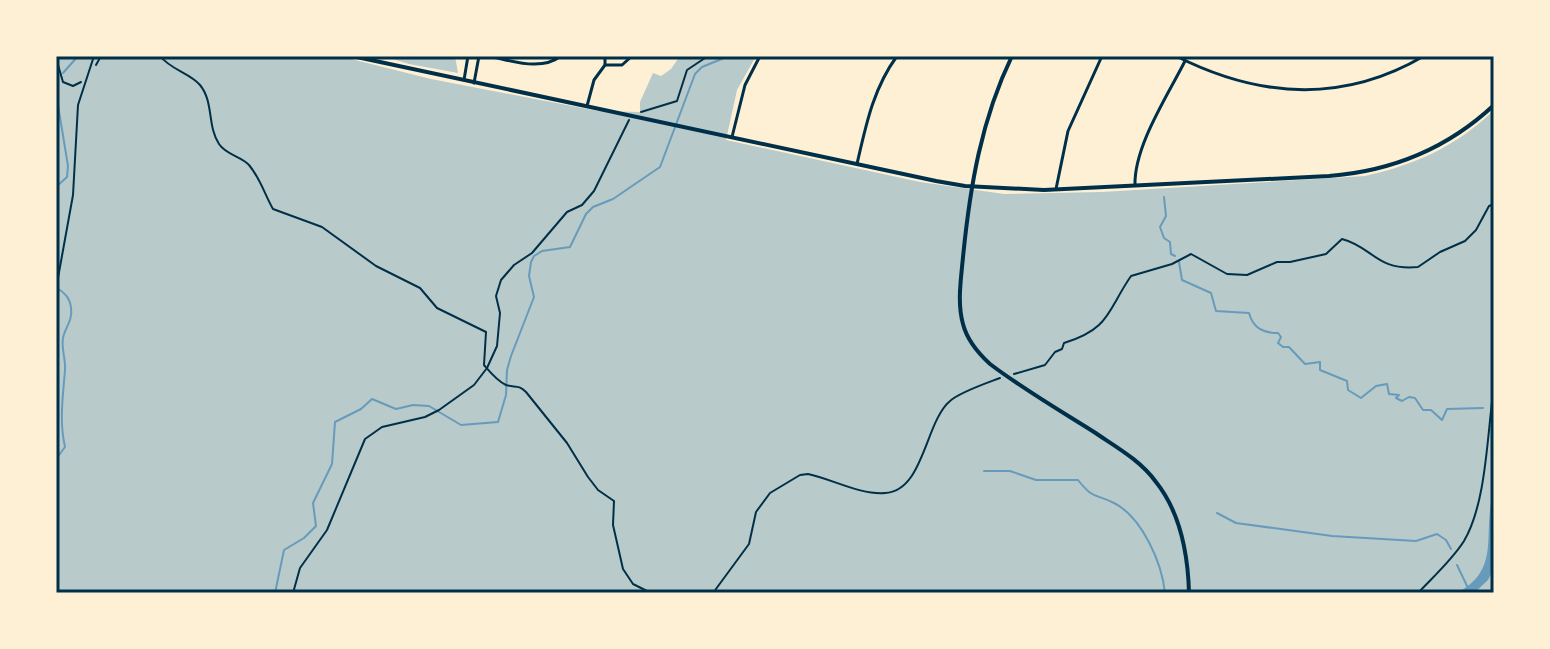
<svg xmlns="http://www.w3.org/2000/svg" width="1550" height="649" viewBox="0 0 1550 649" font-family="Georgia,serif">
  <style>
    .green { fill: #b9caca }
    .water { fill: #669bbc }
    .lines { fill: none; stroke-linecap: round; stroke-linejoin: round }
    .stream { stroke: #669bbc; stroke-width: 2 }
    .path { stroke: #003049; stroke-width: 2 }
    .pedestrian { stroke: #003049; stroke-width: 2 }
    .minor { stroke: #003049; stroke-width: 3 }
    .tertiary { stroke: #003049; stroke-width: 4 }
    .neatline { fill: none; stroke: #003049; stroke-width: 3 }
  </style>
  <rect width="100%" height="100%" fill="#fdf0d5"/>
  <g class="green">
    <path d="M56,56H339L431,79L598,111L640,112V102L653,73L661,76L671,69L680,56H756L737,90L726,140L920,182L1004,194L1102,192L1365,176C1415,165 1457,146 1494,110V593H56Z"/>
    <polygon points="383,56 455,56 458,73 409,64"/>
  </g>
  <path class="water" d="M1494,492V568L1488,580L1474,593H1457C1503,569 1481,531 1494,492Z"/>
  <g class="lines">
    <g class="stream">
      <polyline points="63,73 78,56"/>
      <polyline points="56,76 57,75"/>
      <polyline points="56,93 68,166 67,177 56,187"/>
      <polyline points="1164,197 1166,216 1160,227 1164,238 1170,242 1171,254 1175,256"/>
      <path d="M1179,262L1182,280L1211,293L1216,311L1249,313C1253,328 1263,333 1278,333L1281,337L1278,343L1283,347H1289L1305,364L1320,362V370L1347,381L1348,390L1361,398L1376,386L1387,384L1389,394L1399,395L1396,398L1402,401L1409,397L1415,398L1423,410H1431L1442,420L1447,409L1483,408"/>
      <path d="M56,459L65,447C59,421 63,396 65,370C66,360 61,348 63,338C65,327 73,321 71,308C70,298 65,293 57,288"/>
      <path d="M984,471H1010L1036,480H1078C1094,500 1094,493 1114,503C1142,517 1162,563 1165,593"/>
      <polyline points="1217,513 1236,523 1332,536 1416,541 1437,534 1446,540 1451,549"/>
      <polyline points="1457,565 1468,588"/>
      <polyline points="275,593 284,550 304,538 316,526 313,503 332,464 335,422 361,409 372,399 396,409 413,405 429,406 461,425 498,422 506,395 507,370 511,356 534,297 529,276 531,262 534,256 542,251 570,247 586,214 593,207 613,199 660,167 695,74 702,67 729,56"/>
    </g>
    <g class="path">
      <path d="M160,56C171,70 190,73 200,85C214,102 207,126 219,144C226,155 241,156 249,165C260,178 265,195 273,209L322,227L376,266L420,288L437,308L486,332L484,365C490,372 497,381 506,385C515,388 518,384 526,392L567,443L588,477L598,490L614,501L613,525L623,569L633,584L651,593"/>
      <polyline points="56,58 63,82 73,86 81,82"/>
      <polyline points="96,65 101,56"/>
      <polyline points="641,112 677,101 687,70 708,56"/>
      <path d="M1014,374L1045,365L1055,352L1062,349L1064,343C1110,329 1107,311 1131,276L1172,264L1191,254L1227,274L1247,275L1277,262H1290L1326,254L1342,239C1373,247 1376,271 1418,267L1440,252L1465,241L1476,230L1489,206L1494,204"/>
      <polyline points="293,593 300,568 327,530 365,439 382,427 425,417 439,410 474,385 487,368 497,346 500,313 496,296 501,280 514,265 532,253 567,212 582,205 594,191 629,120"/>
      <path d="M713,593L749,544L756,512L770,493L800,475L808,474C832,479 860,495 885,493C924,491 925,422 950,401C960,392 987,383 1000,378"/>
    </g>
    <g class="pedestrian">
      <polyline points="56,289 73,195 78,105 94,56"/>
      <path d="M1418,593C1433,577 1452,560 1464,541C1487,502 1487,432 1494,387"/>
    </g>
    <g class="minor">
      <path d="M487,56C511,60 540,72 561,56"/>
      <path d="M1176,56C1259,98 1342,104 1424,56"/>
      <polyline points="605,65 622,65 632,56"/>
      <polyline points="464,80 468,56"/>
      <polyline points="474,83 479,56"/>
      <polyline points="587,106 594,80 605,65 605,56"/>
      <polyline points="732,137 745,85 760,56"/>
      <path d="M857,164C866,125 873,89 897,56"/>
      <path d="M1135,185C1134,146 1168,95 1185,61"/>
      <polyline points="1056,189 1068,131 1102,56"/>
    </g>
    <g class="tertiary">
      <path d="M352,56L936,181L965,186L1044,190L1329,176C1393,171 1447,149 1494,105"/>
      <path d="M1012,56C981,120 970,187 963,257C961,279 957,303 963,324C967,340 978,353 990,364C1023,389 1059,410 1094,432C1116,447 1140,460 1156,482C1180,512 1188,555 1189,593"/>
    </g>
  </g>
  <rect width="1550" height="649" fill="none" stroke="#fdf0d5" stroke-width="116"/>
  <rect x="58" y="58" width="1434" height="533" class="neatline"/>
</svg>
